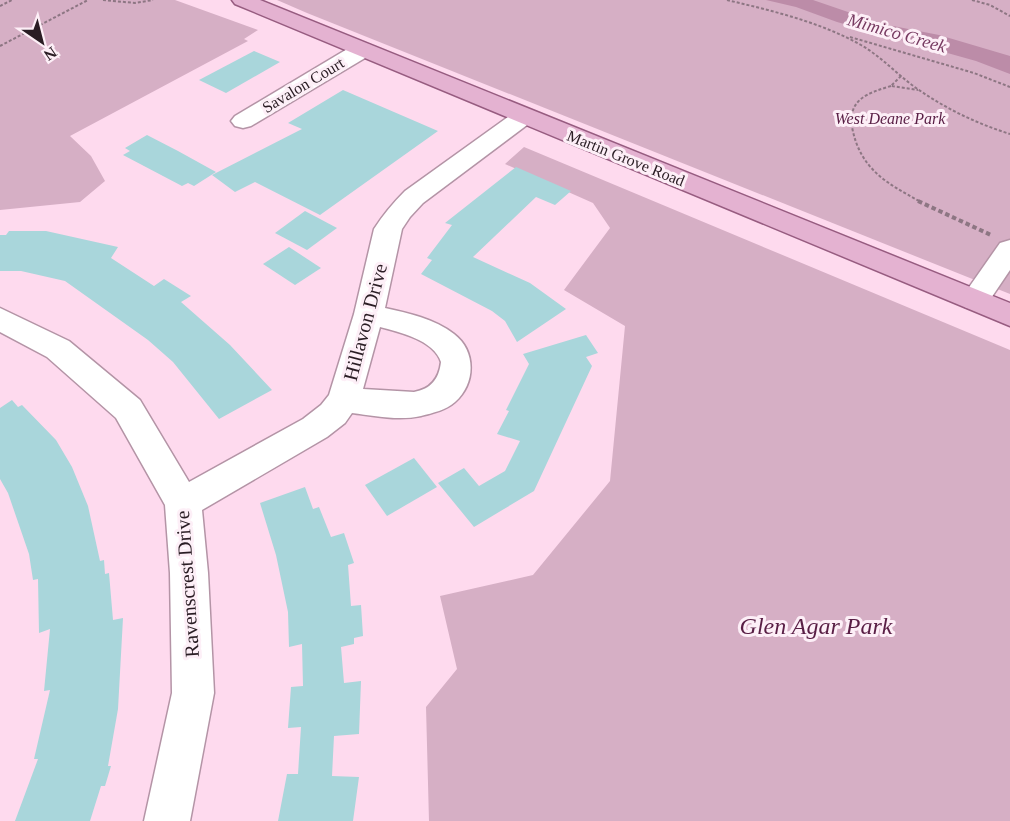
<svg xmlns="http://www.w3.org/2000/svg" width="1010" height="821" viewBox="0 0 1010 821" font-family="'Times New Roman',serif">
  <style>
    .green { fill: #d6afc5 }
    .water { fill: #bc8ca8 }
    .building { fill: #a9d6db }
    .lines { fill: none; stroke-linecap: round; stroke-linejoin: round }
    .minor-casing { stroke: #b494a6; stroke-width: 3 }
    .major-casing { stroke: #975c80; stroke-width: 3 }
    .path-far1 { stroke: #8d7683; stroke-width: 2; stroke-dasharray: 3 2; stroke-linecap: butt }
    .path { stroke: #8d7683; stroke-width: 4; stroke-dasharray: 4.5 3; stroke-linecap: butt }
    .minor { fill: #fff; fill-rule: evenodd }
    .major { fill: #e4b2d1; fill-rule: evenodd }
    .labels { text-anchor: middle; dominant-baseline: central; stroke-width: 6; stroke-linejoin: round; paint-order: stroke }
    .far-street-label { font-size: 16px; fill: #2a1d24; stroke: #fdeff7 }
    .far-park-label { font-size: 16px; font-style: italic; fill: #591e45; stroke: #fdeff7 }
    .far-water-label { font-size: 18px; font-style: italic; fill: #773a61; stroke: #fdeff7 }
    .street-label { font-size: 20px; fill: #2a1d24; stroke: #fdeff7 }
    .near-park-label { font-size: 24px; font-style: italic; fill: #591e45; stroke: #fdeff7 }
  </style>
  <rect width="100%" height="100%" fill="#fedaee"/>
  <g class="green">
    <polygon points="0,0 175,0 258,30 244,39 248,41 70,136 91,156 105,181 80,202 0,210"/>
    <polygon points="277,0 1010,0 1010,294 307,13"/>
    <polygon points="524,147 1010,350 1010,821 429,821 426,707 457,669 440,596 533,575 610,481 625,326 564,290 610,228 593,203 505,164"/>
  </g>
  <polygon class="water" points="766,0 813,0 883,24 939,35 1010,56 1010,74 976,61 837,22 796,7"/>
  <g class="building">
    <polygon points="254,51 280,62 226,93 199,80"/>
    <polygon points="343,90 438,131 320,215 255,182 235,192 212,175 302,129 288,123"/>
    <polygon points="147,135 178,151 216,172 194,186 188,183 182,186 123,155 130,151 125,148"/>
    <polygon points="516,167 571,191 555,205 536,197 473,257 530,283 566,309 517,342 505,321 492,311 421,274 432,260 427,258 452,225 445,223"/>
    <polygon points="305,211 337,228 307,250 275,233"/>
    <polygon points="9,231 46,231 118,247 111,258 154,286 164,279 191,296 181,302 230,345 272,390 219,419 173,362 148,340 65,281 21,271 0,271 0,235 6,235"/>
    <polygon points="289,247 321,268 295,285 263,264"/>
    <polygon points="586,335 598,353 586,357 592,366 534,491 474,527 438,483 464,468 479,486 505,471 520,441 497,434 509,411 506,410 529,364 523,354"/>
    <polygon points="12,400 18,407 22,405 56,440 72,467 88,506 100,561 104,560 105,574 109,573 113,620 123,618 118,709 108,766 111,766 105,786 101,786 90,821 15,821 38,759 34,759 50,690 44,691 50,629 39,633 38,579 33,580 29,554 8,493 0,479 0,408"/>
    <polygon points="414,458 437,487 387,516 365,485"/>
    <polygon points="305,487 313,509 319,507 331,537 344,533 354,563 348,565 351,606 361,605 363,636 354,638 354,644 341,647 344,683 361,681 359,734 334,736 332,776 359,777 353,821 278,821 287,774 298,774 301,727 288,728 291,687 303,686 302,644 289,647 288,612 276,555 260,503"/>
  </g>
  <g class="lines">
    <defs>
      <g id="minor">
        <polygon points="362,44 370,45 373,50 370,55 251,126 243,128 235,126 231,121 235,116 354,45"/>
        <path d="M523,110L531,112L535,117L531,122L423,203L410,217L402,229L385,308C408,313 435,319 454,334C476,351 476,383 455,402C446,410 433,413 421,416C399,421 375,416 352,413L345,423L327,437L202,510L208,573L214,693L190,821H144L172,693L170,573L165,505L116,418L47,357L0,332V308L69,341L140,400L189,482L303,419L321,405L329,395L354,314L374,229C383,215 393,203 405,191L515,112ZM380,327C399,332 434,340 441,362C439,379 431,389 414,392L363,389Z"/>
        <polygon points="1010,240 1010,270 985,307 975,310 965,307 960,300 965,293 1000,243"/>
      </g>
      <polygon id="major" points="232,0 260,0 1010,303 1010,326 235,4"/>
    </defs>
    <use href="#minor" class="minor-casing"/>
    <use href="#major" class="major-casing"/>
    <g class="path-far1">
      <polyline points="103,0 135,3 153,0"/>
      <path d="M727,0C773,11 820,22 861,45C880,56 895,72 912,85C942,107 975,123 1010,134"/>
      <polyline points="972,0 990,5 1010,16"/>
      <polyline points="0,6 12,0"/>
      <polyline points="850,37 974,73 1010,87"/>
      <polyline points="0,46 88,0"/>
      <polyline points="901,76 891,86 918,90"/>
      <path d="M891,86C868,93 848,99 852,127C860,169 886,183 921,202"/>
    </g>
    <polyline class="path" points="918,201 991,235"/>
    <use href="#minor" class="minor"/>
    <use href="#major" class="major"/>
  </g>
  <g class="labels">
    <g class="far-street-label">
      <text transform="translate(303 85) rotate(-31)">Savalon Court</text>
      <text transform="translate(626 158) rotate(22)">Martin Grove Road</text>
    </g>
    <g class="far-park-label">
      <text x="890" y="118">West Deane Park</text>
    </g>
    <g class="far-water-label">
      <text transform="translate(897 33) rotate(16)">Mimico Creek</text>
    </g>
    <g class="street-label">
      <text transform="translate(365 322) rotate(-75)">Hillavon Drive</text>
      <text transform="translate(187 584) rotate(-94)">Ravenscrest Drive</text>
    </g>
    <g class="near-park-label">
      <text x="816" y="626">Glen Agar Park</text>
    </g>
  </g>
  <g transform="translate(42 42) rotate(145)" stroke="#fdeff7" stroke-width="4.5" paint-order="stroke">
  <path d="M0-4.5L10 22L0 15L-10 22Z" fill="#2a1d24"/>
  <text y="-9" font-size="16" font-weight="bold" text-anchor="middle" fill="#2a1d24">N</text>
  </g>
</svg>
